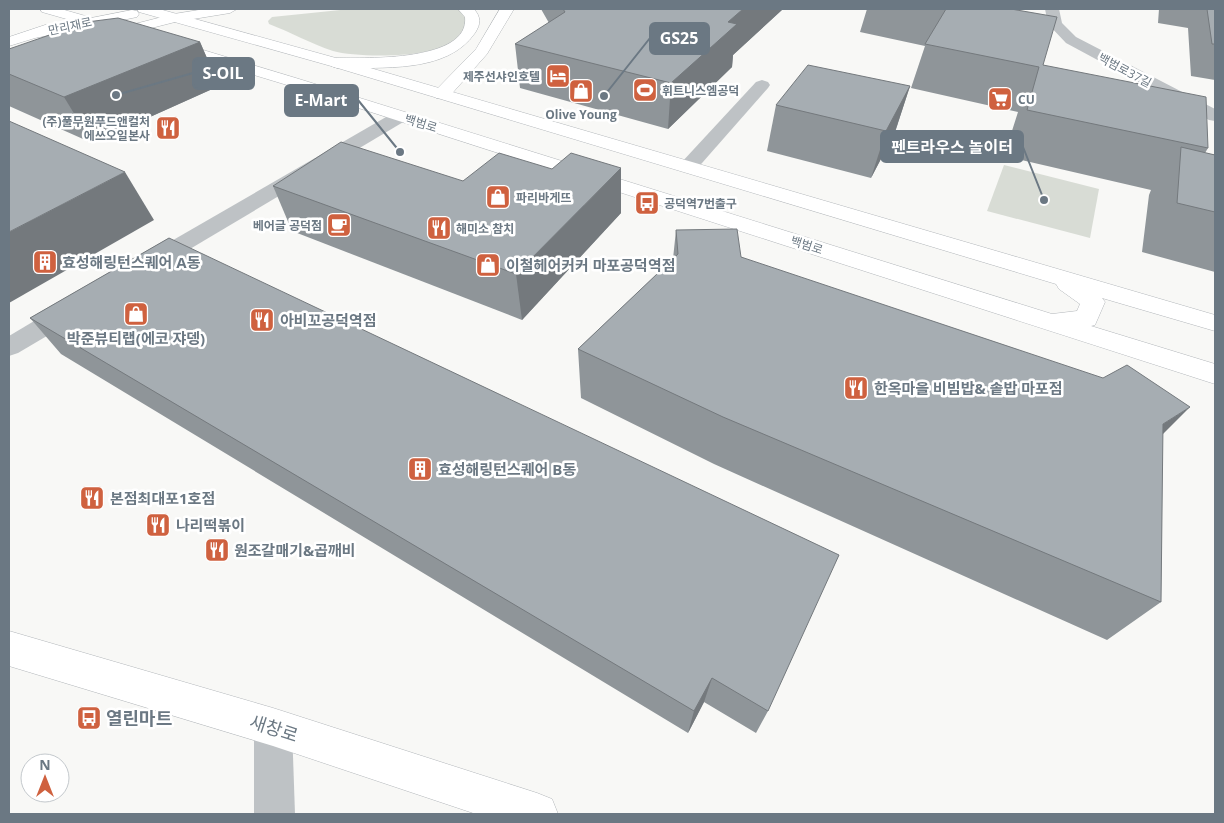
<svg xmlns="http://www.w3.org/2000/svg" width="1224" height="823" viewBox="0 0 1224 823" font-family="'Open Sans','Noto Sans KR',sans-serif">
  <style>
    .green { fill: #d8dcd5 }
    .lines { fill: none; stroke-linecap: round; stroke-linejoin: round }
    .secondary-casing { stroke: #b3b7bb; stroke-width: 1 }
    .primary-casing { stroke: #b2b6b9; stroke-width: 1 }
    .minor { fill: #bec2c5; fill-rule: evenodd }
    .tertiary { fill: #bec2c5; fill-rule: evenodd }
    .secondary { fill: #fff; fill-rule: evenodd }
    .primary { fill: #fff; fill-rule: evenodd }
    .wall { fill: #8f9599 }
    .shaded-wall { fill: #74797d }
    .building { fill: #a6adb2; stroke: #74797d }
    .labels { text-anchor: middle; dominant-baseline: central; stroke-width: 5; stroke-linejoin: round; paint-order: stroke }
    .far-street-label { font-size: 12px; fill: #6b7883; stroke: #fff }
    .far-poi-label { font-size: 12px; font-weight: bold; fill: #6b7883; stroke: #fff; text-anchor: start }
    .poi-label { font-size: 15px; font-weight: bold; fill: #6b7883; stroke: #fff; text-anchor: start }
    .near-poi-label { font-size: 18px; font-weight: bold; fill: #6b7883; stroke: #fff; text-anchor: start }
    .near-street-label { font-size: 18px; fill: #6b7883; stroke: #fff }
    .leader { fill: none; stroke: #6b7883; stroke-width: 2 }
    .callout-dot { fill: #6b7883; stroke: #fff; stroke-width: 2 }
    .callout { fill: #6b7883; stroke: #6b7883; stroke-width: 2 }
    .callout-label { font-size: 16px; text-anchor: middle; font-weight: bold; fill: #fff }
  </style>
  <rect width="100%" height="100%" fill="#f8f8f6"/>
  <g class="green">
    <path d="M350,9H457L464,12L468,22C463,30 459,37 451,43C430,58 358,58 333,51C312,44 290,32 269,24L268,21L272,17Z"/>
    <polygon points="1004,165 1099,189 1090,238 987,211"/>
  </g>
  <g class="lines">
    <defs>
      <g id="secondary">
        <polygon points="40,9 61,9 124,27 126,30 124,33 119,34 42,12"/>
        <polygon points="137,9 159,9 343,60 1215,315 1215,331 1102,298 1105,302 1095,325 1091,326 1215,364 1215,384 287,85 165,48 162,45 165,42 170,40 299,79 1052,314 1077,311 1080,304 1059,289 1056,284 331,66 139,12"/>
        <polygon points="9,631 273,708 537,793 552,799 558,814 476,814 273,746 9,666"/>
      </g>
      <g id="primary">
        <polygon points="205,9 237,9 230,13 175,22 108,39 103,38 101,35 103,32 174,14"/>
        <path d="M458,9H474C481,17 481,24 475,33C447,74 381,67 337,68L331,66L329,63L331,60L337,58C365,58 470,62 465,17Z"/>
        <polygon points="500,9 514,9 487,54 448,98 436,98 434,94 436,90 476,49"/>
        <polygon points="132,10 137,11 139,14 137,17 35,38 9,46 9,37 45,25 55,25"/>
      </g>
    </defs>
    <use href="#secondary" class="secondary-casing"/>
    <use href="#primary" class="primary-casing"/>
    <g class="minor">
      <polygon points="762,80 768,82 770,85 768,88 695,171 688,173 681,171 678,167 681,163 756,82"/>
      <polygon points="273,708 286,714 292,727 295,814 254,814 254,727 260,714"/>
    </g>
    <g class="tertiary">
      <polygon points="1045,9 1059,9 1062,23 1076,37 1215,109 1215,121 1209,120 1066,43 1048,24"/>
      <polygon points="399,112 405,113 408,117 405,121 158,268 150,270 142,268 139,263 142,258 393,113"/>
      <polygon points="70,303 79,305 82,311 79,317 18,353 9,356 9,336 61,305"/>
    </g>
    <use href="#secondary" class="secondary"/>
    <use href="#primary" class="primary"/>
  </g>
  <g class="wall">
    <polygon points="541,9 783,9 733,55 732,67 668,129 520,88 515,44 549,23"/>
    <polygon points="867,9 1012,9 1043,65 1208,148 1205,153 1215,155 1215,272 1142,252 1149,195 1151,190 1004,156 1018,112 911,88 925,46 860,32"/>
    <polygon points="1159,9 1215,9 1215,80 1191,76 1188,28 1158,23"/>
    <polygon points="200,42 219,86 92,143 9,106 9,49"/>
    <polygon points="910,86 895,132 871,178 767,151 776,105"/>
    <polygon points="463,181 621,213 522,320 292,231 273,186"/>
    <polygon points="676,230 741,257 1162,435 1161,602 1107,640 714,464 581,398 578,349 673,259"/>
    <polygon points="169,238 768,711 756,733 704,702 688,733 61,354 30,318"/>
  </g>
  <g class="shaded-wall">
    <polygon points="743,9 783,9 733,55 732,67 668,129 671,83 728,22"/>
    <polygon points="200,42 219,86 92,143 64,97"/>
    <polygon points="910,86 895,132 871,178 886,131"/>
    <polygon points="621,168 621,213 522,320 516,274"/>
    <polygon points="125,172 154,220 9,303 9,232"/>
    <polygon points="1190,407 1143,454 1163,424"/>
    <polygon points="712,678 704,702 688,733 694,711"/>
  </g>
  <g class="building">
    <polygon points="563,9 743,9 728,22 737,24 671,83 515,44 565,12"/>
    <polygon points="946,9 1011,9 1057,17 1043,65 1206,97 1208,148 1027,110 1039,67 925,44"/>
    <polygon points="1207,9 1215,9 1215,44 1212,44"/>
    <polygon points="118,18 200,42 64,97 9,74 9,49 87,22"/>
    <polygon points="808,65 910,86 886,131 776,105"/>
    <polygon points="9,121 125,172 9,232"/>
    <polygon points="341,142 463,181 499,153 552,169 571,153 621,168 516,274 273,186"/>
    <polygon points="1181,147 1215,155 1215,212 1177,203"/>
    <polygon points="737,229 741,257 1103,378 1127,365 1190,407 1163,424 1161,602 723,417 578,349 678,254 676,230"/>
    <polygon points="169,238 839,555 768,711 712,678 694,711 30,318"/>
  </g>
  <defs>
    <symbol id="hotel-square" viewBox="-11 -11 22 22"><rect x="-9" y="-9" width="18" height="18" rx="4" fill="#cf613f" stroke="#fff"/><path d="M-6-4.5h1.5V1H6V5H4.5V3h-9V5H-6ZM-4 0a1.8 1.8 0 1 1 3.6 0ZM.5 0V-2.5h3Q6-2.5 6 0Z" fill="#fff"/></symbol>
    <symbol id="stadium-square" viewBox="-11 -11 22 22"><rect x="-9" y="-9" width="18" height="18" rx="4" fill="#cf613f" stroke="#fff"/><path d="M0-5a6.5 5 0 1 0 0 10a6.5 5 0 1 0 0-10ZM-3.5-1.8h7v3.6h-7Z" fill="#fff"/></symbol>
    <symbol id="shop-square" viewBox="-11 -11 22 22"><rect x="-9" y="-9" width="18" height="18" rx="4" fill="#cf613f" stroke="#fff"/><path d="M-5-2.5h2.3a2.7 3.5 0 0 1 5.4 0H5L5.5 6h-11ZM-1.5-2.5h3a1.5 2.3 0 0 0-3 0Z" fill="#fff"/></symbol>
    <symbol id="supermarket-square" viewBox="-11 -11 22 22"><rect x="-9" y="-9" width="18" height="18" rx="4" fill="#cf613f" stroke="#fff"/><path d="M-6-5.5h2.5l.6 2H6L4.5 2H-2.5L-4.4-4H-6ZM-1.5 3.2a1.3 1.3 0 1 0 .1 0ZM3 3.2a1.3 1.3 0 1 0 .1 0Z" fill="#fff"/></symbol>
    <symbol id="restaurant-square" viewBox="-11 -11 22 22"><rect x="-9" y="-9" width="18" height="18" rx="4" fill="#cf613f" stroke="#fff"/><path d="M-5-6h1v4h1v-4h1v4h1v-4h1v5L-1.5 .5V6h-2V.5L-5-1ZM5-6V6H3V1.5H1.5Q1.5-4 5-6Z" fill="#fff"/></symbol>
    <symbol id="bus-square" viewBox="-11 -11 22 22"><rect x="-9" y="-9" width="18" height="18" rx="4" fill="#cf613f" stroke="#fff"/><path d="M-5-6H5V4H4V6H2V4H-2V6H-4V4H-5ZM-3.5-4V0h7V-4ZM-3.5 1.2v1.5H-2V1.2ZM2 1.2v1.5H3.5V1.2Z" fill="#fff"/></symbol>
    <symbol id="cafe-square" viewBox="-11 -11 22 22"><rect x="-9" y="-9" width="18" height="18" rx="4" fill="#cf613f" stroke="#fff"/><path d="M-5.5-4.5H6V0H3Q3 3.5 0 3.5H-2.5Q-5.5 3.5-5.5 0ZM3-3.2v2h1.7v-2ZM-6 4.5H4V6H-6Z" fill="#fff"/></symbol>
    <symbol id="building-square" viewBox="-11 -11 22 22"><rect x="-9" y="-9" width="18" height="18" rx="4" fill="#cf613f" stroke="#fff"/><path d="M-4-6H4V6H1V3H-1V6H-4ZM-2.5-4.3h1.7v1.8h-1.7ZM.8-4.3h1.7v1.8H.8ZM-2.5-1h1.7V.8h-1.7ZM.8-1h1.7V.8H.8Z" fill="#fff"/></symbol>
  </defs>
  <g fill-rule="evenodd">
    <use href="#hotel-square" x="544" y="62" width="28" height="28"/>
    <use href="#stadium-square" x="631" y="76" width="28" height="28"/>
    <use href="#shop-square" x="567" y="77" width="28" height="28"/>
    <use href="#supermarket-square" x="986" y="85" width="28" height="28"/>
    <use href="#restaurant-square" x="154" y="114" width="28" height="28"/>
    <use href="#shop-square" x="484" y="183" width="28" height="28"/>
    <use href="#bus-square" x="633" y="189" width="28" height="28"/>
    <use href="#cafe-square" x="325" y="211" width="28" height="28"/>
    <use href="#restaurant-square" x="425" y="214" width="28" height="28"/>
    <use href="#building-square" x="31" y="248" width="28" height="28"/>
    <use href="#shop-square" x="474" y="251" width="28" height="28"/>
    <use href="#shop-square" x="122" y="300" width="28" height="28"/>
    <use href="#restaurant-square" x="248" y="306" width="28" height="28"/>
    <use href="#restaurant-square" x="842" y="374" width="28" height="28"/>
    <use href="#building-square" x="406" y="455" width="28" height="28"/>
    <use href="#restaurant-square" x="78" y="484" width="28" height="28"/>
    <use href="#restaurant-square" x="144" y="511" width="28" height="28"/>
    <use href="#restaurant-square" x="203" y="536" width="28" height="28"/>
    <use href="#bus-square" x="75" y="704" width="28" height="28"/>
  </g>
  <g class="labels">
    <g class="far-street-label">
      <text transform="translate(70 26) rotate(-12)">만리재로</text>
      <text transform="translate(1125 70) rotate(28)">백범로37길</text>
      <text transform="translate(421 123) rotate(17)">백범로</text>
      <text transform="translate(807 245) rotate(18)">백범로</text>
    </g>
    <g class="far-poi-label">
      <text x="540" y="76" text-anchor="end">제주선샤인호텔</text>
      <text x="662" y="90">휘트니스엠공덕</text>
      <text x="1018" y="99">CU</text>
      <text x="581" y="114" text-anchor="middle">Olive Young</text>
      <text x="150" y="121" text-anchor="end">(주)풀무원푸드앤컬처<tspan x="150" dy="14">에쓰오일본사</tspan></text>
      <text x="516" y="197">파리바게뜨</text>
      <text x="664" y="203">공덕역7번출구</text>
      <text x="322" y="225" text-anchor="end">베어글 공덕점</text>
      <text x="456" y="228">해미소 참치</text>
    </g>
    <g class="poi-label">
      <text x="62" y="262">효성해링턴스퀘어 A동</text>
      <text x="506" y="265">이철헤어커커 마포공덕역점</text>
      <text x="280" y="320">아비꼬공덕역점</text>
      <text x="136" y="338" text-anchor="middle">박준뷰티랩(에코 쟈뎅)</text>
      <text x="874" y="388">한옥마을 비빔밥&amp; 솥밥 마포점</text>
      <text x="438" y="469">효성해링턴스퀘어 B동</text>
      <text x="110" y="498">본점최대포1호점</text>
      <text x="176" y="525">나리떡볶이</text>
      <text x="234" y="550">원조갈매기&amp;곱깨비</text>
    </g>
    <g class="near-poi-label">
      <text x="106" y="718">열린마트</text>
    </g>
    <g class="near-street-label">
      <text transform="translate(274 728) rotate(18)">새창로</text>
    </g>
  </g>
  <path class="leader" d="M604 96L650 38M116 95L193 73M400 152L358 100M1044 200L1023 147"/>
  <g class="callout-dot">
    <circle cx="604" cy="96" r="5"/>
    <circle cx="116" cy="95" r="5"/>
    <circle cx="400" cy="152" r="5"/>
    <circle cx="1044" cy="200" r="5"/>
  </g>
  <g class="callout">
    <rect x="650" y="23" width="59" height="31" rx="5"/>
    <rect x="193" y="58" width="61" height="31" rx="5"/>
    <rect x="285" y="85" width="73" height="31" rx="5"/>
    <rect x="881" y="131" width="142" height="31" rx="5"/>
  </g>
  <g class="callout-label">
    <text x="679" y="44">GS25</text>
    <text x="223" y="79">S-OIL</text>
    <text x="321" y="106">E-Mart</text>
    <text x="952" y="153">펜트라우스 놀이터</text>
  </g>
  <rect width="1224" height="823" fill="none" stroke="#6b7883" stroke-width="20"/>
  <g transform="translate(45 778)"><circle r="24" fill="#ffffff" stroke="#c4c9cd"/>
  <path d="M0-4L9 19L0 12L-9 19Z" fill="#cf613f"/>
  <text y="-8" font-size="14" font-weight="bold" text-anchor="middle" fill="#6b7883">N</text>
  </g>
</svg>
